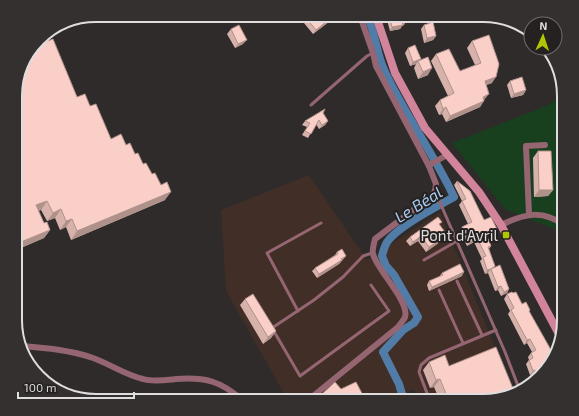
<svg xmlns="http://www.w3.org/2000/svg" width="579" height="416" viewBox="0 0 579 416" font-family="'Exo 2',sans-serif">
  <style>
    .industrial { fill: #402e27 }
    .green { fill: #18401f }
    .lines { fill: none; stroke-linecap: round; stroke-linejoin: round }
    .canal { stroke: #527ca8; stroke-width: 8 }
    .service { stroke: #956572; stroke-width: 3 }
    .minor { stroke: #956572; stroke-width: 6 }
    .secondary { stroke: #d1849a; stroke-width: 8 }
    .wall { fill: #d7b2ab }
    .shaded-wall { fill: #af918b }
    .building { fill: #facfc7; stroke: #af918b }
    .poi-dot { fill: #b0c503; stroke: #242120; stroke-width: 1.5 }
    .labels { text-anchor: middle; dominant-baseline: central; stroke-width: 4; stroke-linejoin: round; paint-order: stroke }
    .poi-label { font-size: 15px; fill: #dfdddd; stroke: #242120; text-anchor: end }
    .water-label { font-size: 16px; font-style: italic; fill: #aacef5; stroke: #242120 }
    .rim { fill: none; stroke: #dfdddd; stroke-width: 2 }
  </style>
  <rect width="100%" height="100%" fill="#2e2b2a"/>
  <polygon class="industrial" points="309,175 367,260 440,212 514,394 483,401 420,401 414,389 392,401 286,401 286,397 226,291 221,210"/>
  <polygon class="green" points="564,94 564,233 505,209 452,143 546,106"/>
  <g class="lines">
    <path class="canal" d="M367,16C376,33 376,54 385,72C405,115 434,154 454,197C438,206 394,228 386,244C384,248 383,252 382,256L386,266L394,275L418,317L414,323L403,330L383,352L399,384L404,401"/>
    <g class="service">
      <polyline points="311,105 367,56 373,53"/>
      <polyline points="435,191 505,352 520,391"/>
      <polyline points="424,260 457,241"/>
      <polyline points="457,281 482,335"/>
      <polyline points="371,285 389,311 300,376 272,328 314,300 343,277 363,256 372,253"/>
      <polyline points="439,290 463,343"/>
      <polyline points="298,311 267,253 321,223"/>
      <polyline points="430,401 419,372 421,365 429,358 496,330"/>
    </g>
    <g class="minor">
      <polyline points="429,166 431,164 447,155"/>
      <polyline points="529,214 526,146 545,145"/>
      <path d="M501,225C524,214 542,209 564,225"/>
      <path d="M21,346C45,348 70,350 93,358C110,364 125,375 143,379C153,382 166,380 176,379C205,377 222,381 243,401"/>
      <path d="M307,401L398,327C400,324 404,320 405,317C410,302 377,270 373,254C372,250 374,243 375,239L432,196L435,191L436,184L429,166L376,66L373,53L360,16"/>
    </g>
    <polyline class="secondary" points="376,16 395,73 425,128 479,192 501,225 560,336"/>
  </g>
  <g class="wall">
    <polygon points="356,16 349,21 346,17"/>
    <polygon points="389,16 406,21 404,25 402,26 400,29 390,31 387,20"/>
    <polygon points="307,19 330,21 313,34 304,23"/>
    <polygon points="424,25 436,36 433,40 424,43 421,29"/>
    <polygon points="231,29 243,44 235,48 227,34"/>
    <polygon points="472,41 492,83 486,85 484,100 480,107 446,122 442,114 439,115 435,106 440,100 448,96 431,61 436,54 460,71 475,65 467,48"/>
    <polygon points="37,45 77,97 90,106 111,139 126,145 152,174 165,200 71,240 66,227 60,230 55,218 47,221 41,210 38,211 44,223 50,230 44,238 16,250 16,86"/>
    <polygon points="408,48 419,61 428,75 418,79 414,68 416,64 410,66 405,53"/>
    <polygon points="510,81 526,90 523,95 511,98 507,85"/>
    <polygon points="323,113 328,121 325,125 319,129 316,124 308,138 302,135 307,127 302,125 305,121"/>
    <polygon points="538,151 553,190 548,196 534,197 533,158"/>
    <polygon points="457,181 494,233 487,236 491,246 489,249 494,267 509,289 507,293 501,296 498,290 495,291 488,273 485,274 480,261 482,259 474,242 467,246 460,231 462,227 468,224 459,205 462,201 454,185"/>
    <polygon points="440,225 447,235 444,239 426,252 418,241 410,246 406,241 410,237"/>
    <polygon points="337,252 346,256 339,264 317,278 312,271 315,268 335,255"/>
    <polygon points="442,273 462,276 429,291 427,285 429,281 439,277"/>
    <polygon points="513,293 522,304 530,310 529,312 547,369 535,379 533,374 530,375 526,364 529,360 528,357 531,353 532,352 527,343 524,345 508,314 510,311 504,299 507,294"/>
    <polygon points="245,299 276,331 271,338 263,344 240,305"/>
    <polygon points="429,362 449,366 514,391 511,394 483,401 440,401 434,387 430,388 423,370"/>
    <polygon points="341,389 366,401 317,401 322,394"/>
  </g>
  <g class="shaded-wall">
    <polygon points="356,16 356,17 349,21 352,17"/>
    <polygon points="332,17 330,21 313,34 316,30"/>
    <polygon points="406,21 404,25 402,26 400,29 390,31 392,27 402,22"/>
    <polygon points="436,36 433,40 424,43 427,38"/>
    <polygon points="247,40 243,44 235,48 238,44"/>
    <polygon points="421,59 416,64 410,66 413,62"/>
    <polygon points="432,68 428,75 418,79 423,72"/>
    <polygon points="496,77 492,83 481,87 485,81"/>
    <polygon points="526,90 523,95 511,98 514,94"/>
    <polygon points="489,94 484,100 483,97"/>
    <polygon points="484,101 480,107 446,122 450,116"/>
    <polygon points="446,107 442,114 439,115 443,109"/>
    <polygon points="328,121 325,125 319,129 322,125"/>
    <polygon points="539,190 553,190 548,196 534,197"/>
    <polygon points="171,192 165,200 71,240 77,231"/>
    <polygon points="47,201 41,210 30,214 36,205"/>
    <polygon points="61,209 55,218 47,221 53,213"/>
    <polygon points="72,219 66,227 60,230 66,221"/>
    <polygon points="497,229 494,233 483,238 486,234"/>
    <polygon points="50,230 44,238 16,250 16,244"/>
    <polygon points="447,235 444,239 426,252 429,247"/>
    <polygon points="421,236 418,241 410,246 413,242"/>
    <polygon points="477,238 474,242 467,246 470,242"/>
    <polygon points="346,256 339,264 317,278 319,274"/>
    <polygon points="491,269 488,273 485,274 487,270"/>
    <polygon points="464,272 462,276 429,291 432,287"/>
    <polygon points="501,286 498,290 495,291 498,287"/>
    <polygon points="509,289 507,293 501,296 504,292"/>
    <polygon points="276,331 271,338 263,344 268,337"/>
    <polygon points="530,339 527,343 524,345 527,340"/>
    <polygon points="535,370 533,374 530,375 533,371"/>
    <polygon points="440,379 434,387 430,388 436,380"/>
    <polygon points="514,391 511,394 495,398"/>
  </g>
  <g class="building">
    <polygon points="390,16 404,16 406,21 402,22 403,25 392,27"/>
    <polygon points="309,17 332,17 316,30 307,19"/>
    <polygon points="433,22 436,36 427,38 424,25"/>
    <polygon points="239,25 247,40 238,44 231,29"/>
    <polygon points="489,35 499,64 496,77 485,81 489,94 483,97 484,101 450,116 446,107 443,109 440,100 454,93 436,54 449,49 460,71 481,63 472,41"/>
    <polygon points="53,39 77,97 85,94 90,106 96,104 111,139 121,134 126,145 130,143 135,154 138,153 143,164 146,163 152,174 155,173 161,185 167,182 171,192 77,231 72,219 66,221 61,209 53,213 47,201 36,205 44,223 47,222 50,230 16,244 16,86 26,56 36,43 37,45"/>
    <polygon points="415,45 421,59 413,62 408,48"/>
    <polygon points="428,57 432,68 423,72 418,61"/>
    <polygon points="522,77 526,90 514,94 510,81"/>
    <polygon points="325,109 323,113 328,121 322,125 319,120 311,134 305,131 310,123 305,121"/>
    <polygon points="538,151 551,151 553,190 539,190"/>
    <polygon points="457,181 470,191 484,220 491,217 497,229 486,234 491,246 488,247 495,266 491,269 500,265 509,289 504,292 501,286 498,287 491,269 487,270 483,257 486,256 477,238 470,242 462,227 472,222 462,201 466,199"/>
    <polygon points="438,217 442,222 439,224 447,235 429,247 421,236 413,242 410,237"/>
    <polygon points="342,249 346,256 341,259 342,260 319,274 315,268 338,254 337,252"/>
    <polygon points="460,264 464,272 432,287 429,281 443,275 442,273"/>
    <polygon points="512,292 513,293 516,292 522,304 526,302 530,310 529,311 551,350 552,355 547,369 539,376 535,370 533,371 529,360 533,358 531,353 536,350 530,339 527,340 511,310 514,308 507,294"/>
    <polygon points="253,294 276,331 268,337 245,299"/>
    <polygon points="496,347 514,391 495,398 483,401 449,401 440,379 436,380 429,362 445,355 449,366"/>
    <polygon points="335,382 341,389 356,382 366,401 328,401 322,394"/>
  </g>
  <rect class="poi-dot" x="502" y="231" width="8" height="8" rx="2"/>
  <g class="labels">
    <g class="poi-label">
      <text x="498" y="235">Pont d'Avril</text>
    </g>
    <g class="water-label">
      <text transform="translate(418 204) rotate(-32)">Le Béal</text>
    </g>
  </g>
  <path d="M0 0H579V416H0ZM96 22H483A74 74 0 0 1 557 96V320A74 74 0 0 1 483 394H96A74 74 0 0 1 22 320V96A74 74 0 0 1 96 22Z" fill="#33302f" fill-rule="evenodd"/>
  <path class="rim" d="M96 22H483A74 74 0 0 1 557 96V320A74 74 0 0 1 483 394H96A74 74 0 0 1 22 320V96A74 74 0 0 1 96 22Z"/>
  <g transform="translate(543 36) rotate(3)"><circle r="19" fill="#242120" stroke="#6f6c6c"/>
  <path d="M0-3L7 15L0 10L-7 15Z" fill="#b0c503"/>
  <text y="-6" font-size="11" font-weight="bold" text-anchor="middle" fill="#dfdddd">N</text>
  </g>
  <path d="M18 392v6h116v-6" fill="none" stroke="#dfdddd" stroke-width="2"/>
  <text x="24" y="392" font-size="12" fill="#dfdddd" stroke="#242120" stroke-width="3" paint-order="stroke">100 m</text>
</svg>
